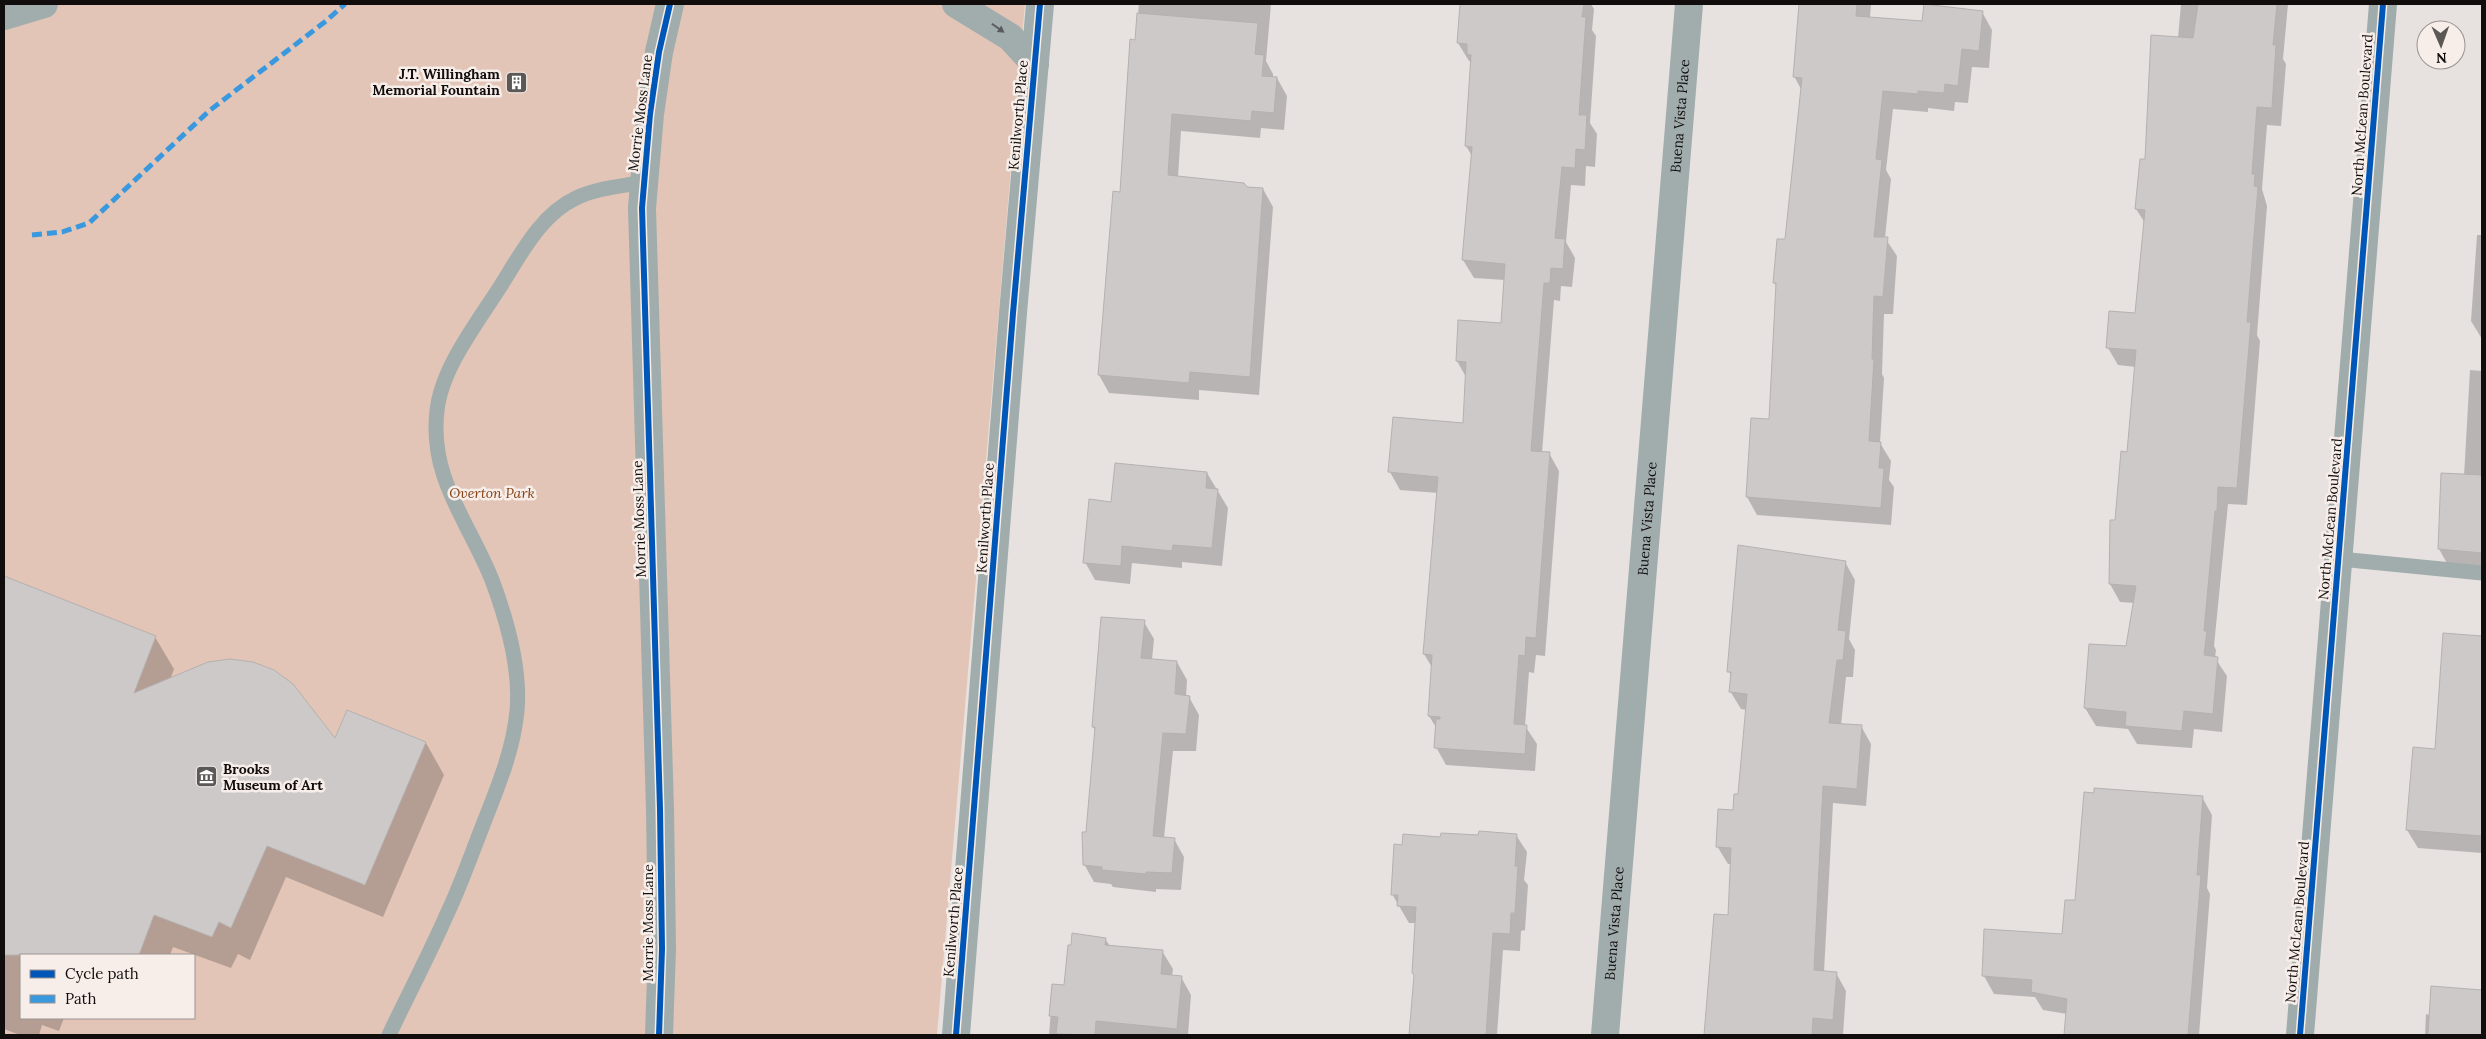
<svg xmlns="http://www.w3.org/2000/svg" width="2486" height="1039" viewBox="0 0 2486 1039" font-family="Lora,serif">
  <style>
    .green { fill: #e2c5b7; fill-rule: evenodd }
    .shadow { fill: #0003 }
    .building { fill: #cdc9c8; stroke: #b5b1b0 }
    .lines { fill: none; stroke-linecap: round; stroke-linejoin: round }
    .service { stroke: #a1adad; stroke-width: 15 }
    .minor { stroke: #a1adad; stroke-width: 28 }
    .secondary { stroke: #a0acab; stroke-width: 28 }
    .quiet { stroke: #3a99de; stroke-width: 5; stroke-dasharray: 10 5; stroke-linecap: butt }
    .cycleway-casing { stroke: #f7eeea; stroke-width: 9 }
    .cycleway { stroke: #0057b8; stroke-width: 6 }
    .oneway { fill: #585d5c }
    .labels { text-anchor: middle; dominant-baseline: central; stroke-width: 5; stroke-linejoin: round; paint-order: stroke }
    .poi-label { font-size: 14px; font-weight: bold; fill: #100d0c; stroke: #f7eeea; text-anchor: end }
    .street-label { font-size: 14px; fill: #100d0c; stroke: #f7eeea }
    .park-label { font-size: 14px; font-style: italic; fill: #854115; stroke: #f7eeea }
  </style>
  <rect width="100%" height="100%" fill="#e7e2e0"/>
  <path class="green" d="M4,4H1025L937,1035H4ZM21,955H194V1018H21Z"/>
  <g class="shadow">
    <polygon points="1139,4 1271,4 1266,61 1273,74 1273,78 1277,78 1287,96 1284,130 1261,128 1260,138 1181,131 1178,177 1263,189 1273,207 1259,395 1199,390 1199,400 1109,393 1099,375 1121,193"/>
    <polygon points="1461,4 1591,4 1594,9 1592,30 1596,36 1590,123 1597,134 1595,167 1586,166 1585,186 1571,185 1566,242 1575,258 1572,287 1561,286 1560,301 1554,300 1542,453 1549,453 1559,471 1545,656 1536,655 1534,673 1529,672 1525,726 1537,744 1535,771 1446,765 1436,747 1437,729 1429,716 1433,669 1424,654 1438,493 1400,490 1390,472 1394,418 1464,424 1466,377 1457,361 1502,325 1505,280 1474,278 1463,260 1472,156 1466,146 1472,61 1469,61 1458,43"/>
    <polygon points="1800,4 1871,4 1870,18 1923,22 1982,12 1992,30 1989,68 1972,67 1968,103 1955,102 1954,111 1928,108 1928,112 1893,109 1886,170 1891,179 1885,238 1897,256 1893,314 1884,314 1882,374 1884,378 1880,443 1891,461 1889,480 1894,487 1891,525 1757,515 1747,497 1753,419 1770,421 1777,288 1774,282 1786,241 1802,91 1794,76"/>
    <polygon points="2181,4 2288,4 2283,59 2286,64 2281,126 2267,125 2262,189 2267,206 2257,335 2260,341 2247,505 2228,504 2214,646 2216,650 2215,658 2227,676 2222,732 2194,729 2192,748 2137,744 2128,729 2096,726 2085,708 2090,645 2127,648 2135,603 2120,602 2110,584 2116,522 2128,453 2136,367 2118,365 2108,348 2136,314 2145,223 2136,209 2146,161 2178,38"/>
    <polygon points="2477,235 2482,235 2482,339 2471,321"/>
    <polygon points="2470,370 2482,371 2482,576 2449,567 2439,549 2443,474 2464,476"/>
    <polygon points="1207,473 1228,508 1222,566 1182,562 1182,568 1132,563 1130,584 1095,580 1085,562"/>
    <polygon points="1845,562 1855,580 1849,639 1855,650 1853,677 1846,677 1841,725 1861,726 1871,744 1866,806 1833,803 1824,972 1836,973 1846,991 1843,1035 1706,1035 1716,915 1729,916 1732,864 1728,864 1717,846 1734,811 1739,795 1747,710 1741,709 1730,691 1732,677 1729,672"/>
    <polygon points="4,578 155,637 174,669 170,680 336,740 426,743 444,775 383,917 286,877 250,960 238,954 231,968 173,947 170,955 21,955 21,1018 64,1018 59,1031 42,1025 39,1035 20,1035 4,1029"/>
    <polygon points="1144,622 1154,639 1152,660 1177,662 1187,680 1186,697 1189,697 1199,715 1196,751 1173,751 1164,838 1174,839 1184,857 1181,890 1156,889 1156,892 1113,887 1111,884 1094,882 1084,864 1096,732 1093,727"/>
    <polygon points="2444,635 2482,638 2482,853 2418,848 2407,830 2436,750"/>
    <polygon points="2202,797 2212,815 2207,888 2210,894 2199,1035 2066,1035 2067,1014 2043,1010 2035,997 1994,994 1984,976 1985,930 2063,935 2076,902"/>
    <polygon points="1516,835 1527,852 1524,880 1528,885 1525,930 1521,931 1520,951 1503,950 1497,1035 1410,1035 1415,976 1416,923 1409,923 1392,894 1403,846 1441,838"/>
    <polygon points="1105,939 1110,946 1162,951 1173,969 1172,976 1181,977 1191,995 1188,1035 1049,1035 1053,985 1065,986"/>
    <polygon points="2432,988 2482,991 2482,1035 2425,1035 2426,1014 2430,1015"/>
  </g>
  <g class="building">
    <polygon points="1460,4 1584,4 1582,17 1586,17 1579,115 1587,115 1585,150 1576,149 1575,168 1562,167 1555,238 1565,239 1563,269 1551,268 1550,283 1544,283 1531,451 1550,452 1536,638 1526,637 1525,656 1519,655 1514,724 1527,725 1525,754 1434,748 1436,719 1440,719 1440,717 1428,716 1432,655 1423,654 1438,477 1388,472 1393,417 1463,423 1466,362 1456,361 1458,320 1501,323 1505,264 1462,260 1472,147 1465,146 1471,55 1467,54 1467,44 1457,43"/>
    <polygon points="1799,4 1857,4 1856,16 1922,21 1924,4 1983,11 1979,51 1962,49 1958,86 1945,84 1944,93 1918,91 1918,94 1883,91 1876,159 1882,160 1874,237 1888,237 1883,297 1874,296 1872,359 1874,359 1869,441 1881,442 1879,468 1884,468 1881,508 1746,497 1751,418 1769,419 1776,283 1773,283 1777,239 1785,239 1802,78 1793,77"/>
    <polygon points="2198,4 2277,4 2273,45 2276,45 2272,108 2257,107 2252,174 2255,174 2254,186 2258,187 2247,322 2251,322 2237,488 2218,487 2217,511 2215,511 2204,631 2207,631 2204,655 2218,657 2213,714 2184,711 2182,731 2125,726 2126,712 2084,708 2089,644 2126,646 2136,586 2109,584 2110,520 2115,520 2121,451 2127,452 2136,350 2106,348 2109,311 2135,313 2145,210 2135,209 2140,159 2145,159 2151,35 2193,38"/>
    <polygon points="1137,13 1258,23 1255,54 1264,55 1262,76 1277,77 1274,113 1252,111 1251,121 1172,114 1168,175 1244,183 1247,187 1263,188 1250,377 1190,372 1189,383 1098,375 1113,191 1120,192 1130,39 1135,40"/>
    <polygon points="1115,463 1207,472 1206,488 1218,489 1212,548 1173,545 1172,551 1122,546 1121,566 1083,563 1089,499 1111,502"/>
    <polygon points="2441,473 2482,475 2482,553 2438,549"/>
    <polygon points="1738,545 1846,561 1838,630 1846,631 1843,660 1837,660 1829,723 1862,725 1857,789 1823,786 1814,970 1837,972 1833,1020 1813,1018 1812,1035 1704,1035 1714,914 1728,915 1731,848 1716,847 1718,809 1733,810 1734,794 1738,794 1747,694 1729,692 1731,672 1727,672"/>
    <polygon points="4,576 156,636 134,693 208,662 230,659 253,662 274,670 293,684 335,738 347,710 426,742 365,885 267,846 231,928 219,922 212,937 154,915 139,955 4,955"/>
    <polygon points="1101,617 1145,620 1141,658 1177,661 1175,694 1190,696 1186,734 1163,733 1153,836 1175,838 1172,873 1146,872 1146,874 1102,870 1102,867 1083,865 1082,832 1086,832 1095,727 1092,727"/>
    <polygon points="2443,633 2482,636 2482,836 2406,830 2413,747 2435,749"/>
    <polygon points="2094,788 2203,796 2197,875 2201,875 2188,1035 2064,1035 2067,999 2031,992 2032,980 1982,976 1984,929 2062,934 2065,900 2075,900 2084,792 2094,793"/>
    <polygon points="1479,831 1517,834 1515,866 1518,866 1515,913 1511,913 1510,934 1493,933 1486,1035 1409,1035 1414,975 1412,973 1416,907 1397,906 1398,895 1391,895 1394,844 1402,845 1403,834 1440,837 1441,833 1478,835"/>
    <polygon points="1072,933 1106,938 1105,945 1163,950 1161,974 1182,976 1177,1029 1096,1021 1095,1035 1056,1034 1058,1017 1049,1016 1052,984 1064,985 1068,945 1071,945"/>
    <polygon points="2431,986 2482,990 2482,1035 2428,1035"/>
  </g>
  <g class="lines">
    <g class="service">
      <polyline points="2340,559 2482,573"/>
      <path d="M389,1035C408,995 429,955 447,914C460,887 470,858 481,830C496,791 513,753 517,711C521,668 507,620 492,580C469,522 429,478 437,411C441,369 477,323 500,287C521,254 540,215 576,198C596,188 623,186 645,182"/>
    </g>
    <g class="minor">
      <polyline points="956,4 1010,37 1035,64"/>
      <polyline points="4,16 44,4"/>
      <polyline points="659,1035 662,949 660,809 642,208 650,114 659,52 670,4"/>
      <polyline points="956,1035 1013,313 1040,4"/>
      <path id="s1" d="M1605,1035L1689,4"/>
    </g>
    <polyline class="secondary" points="2300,1035 2383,4"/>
    <polyline class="quiet" points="32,235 62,232 89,223 209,111 326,21 345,4"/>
    <defs>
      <g id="cycleway">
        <polyline points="659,1035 662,949 660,809 642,208 650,114 659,52 670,4"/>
        <polyline points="956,1035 1013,313 1040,4"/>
        <polyline points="2300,1035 2383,4"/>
      </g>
    </defs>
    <use href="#cycleway" class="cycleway-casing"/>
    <use href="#cycleway" class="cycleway"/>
  </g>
  <defs><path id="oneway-solid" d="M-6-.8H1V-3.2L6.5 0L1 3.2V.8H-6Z" transform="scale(1.25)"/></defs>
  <use class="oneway" href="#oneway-solid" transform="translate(998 28) rotate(35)"/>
  <defs>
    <symbol id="building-square" viewBox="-11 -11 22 22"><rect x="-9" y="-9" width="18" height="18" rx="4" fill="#5b5856" stroke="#f7eeea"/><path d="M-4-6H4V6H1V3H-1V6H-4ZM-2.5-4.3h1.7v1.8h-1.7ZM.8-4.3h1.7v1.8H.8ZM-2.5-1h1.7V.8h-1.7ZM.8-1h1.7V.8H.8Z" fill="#fff"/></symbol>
    <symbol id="museum-square" viewBox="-11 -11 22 22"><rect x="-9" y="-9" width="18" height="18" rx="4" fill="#5b5856" stroke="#f7eeea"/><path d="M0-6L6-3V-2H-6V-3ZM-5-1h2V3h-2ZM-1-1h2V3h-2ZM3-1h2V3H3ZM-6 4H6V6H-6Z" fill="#fff"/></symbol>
  </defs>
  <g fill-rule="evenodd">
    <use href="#building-square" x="504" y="70" width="25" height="25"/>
    <use href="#museum-square" x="194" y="764" width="25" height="25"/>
  </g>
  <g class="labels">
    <g class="poi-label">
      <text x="500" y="74">J.T. Willingham<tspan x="500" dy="16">Memorial Fountain</tspan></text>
      <text x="223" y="769" text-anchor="start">Brooks<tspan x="223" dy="16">Museum of Art</tspan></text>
    </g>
    <g class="street-label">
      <text transform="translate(640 113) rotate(-83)">Morrie Moss Lane</text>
      <text transform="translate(1018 115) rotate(-85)">Kenilworth Place</text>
      <text transform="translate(2362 115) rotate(-86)">North McLean Boulevard</text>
      <text stroke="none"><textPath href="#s1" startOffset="922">Buena Vista Place</textPath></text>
      <text transform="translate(985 518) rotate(-86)">Kenilworth Place</text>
      <text transform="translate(639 519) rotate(-92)">Morrie Moss Lane</text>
      <text transform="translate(2330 519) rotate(-85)">North McLean Boulevard</text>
      <text stroke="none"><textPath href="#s1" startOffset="518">Buena Vista Place</textPath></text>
      <text transform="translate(953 922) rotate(-85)">Kenilworth Place</text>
      <text transform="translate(2297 922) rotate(-85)">North McLean Boulevard</text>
      <text transform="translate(648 923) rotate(-90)">Morrie Moss Lane</text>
      <text stroke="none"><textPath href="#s1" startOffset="112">Buena Vista Place</textPath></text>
    </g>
    <g class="park-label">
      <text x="492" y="493">Overton Park</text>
    </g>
  </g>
  <rect width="2486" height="1039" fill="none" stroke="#100d0c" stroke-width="10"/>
  <rect x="20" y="954" width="175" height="65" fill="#f7eeea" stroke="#9b9491"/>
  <rect x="30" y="970" width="25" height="8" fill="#0057b8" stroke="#9b9491"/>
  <text x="65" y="979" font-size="15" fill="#100d0c">Cycle path</text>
  <rect x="30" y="995" width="25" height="8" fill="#3a99de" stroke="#9b9491"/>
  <text x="65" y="1004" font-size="15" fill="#100d0c">Path</text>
  <g transform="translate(2441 45) rotate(178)"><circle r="24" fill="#f7eeea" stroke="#9b9491"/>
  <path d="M0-4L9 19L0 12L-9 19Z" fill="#5b5856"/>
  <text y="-8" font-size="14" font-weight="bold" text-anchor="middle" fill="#100d0c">N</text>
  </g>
</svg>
